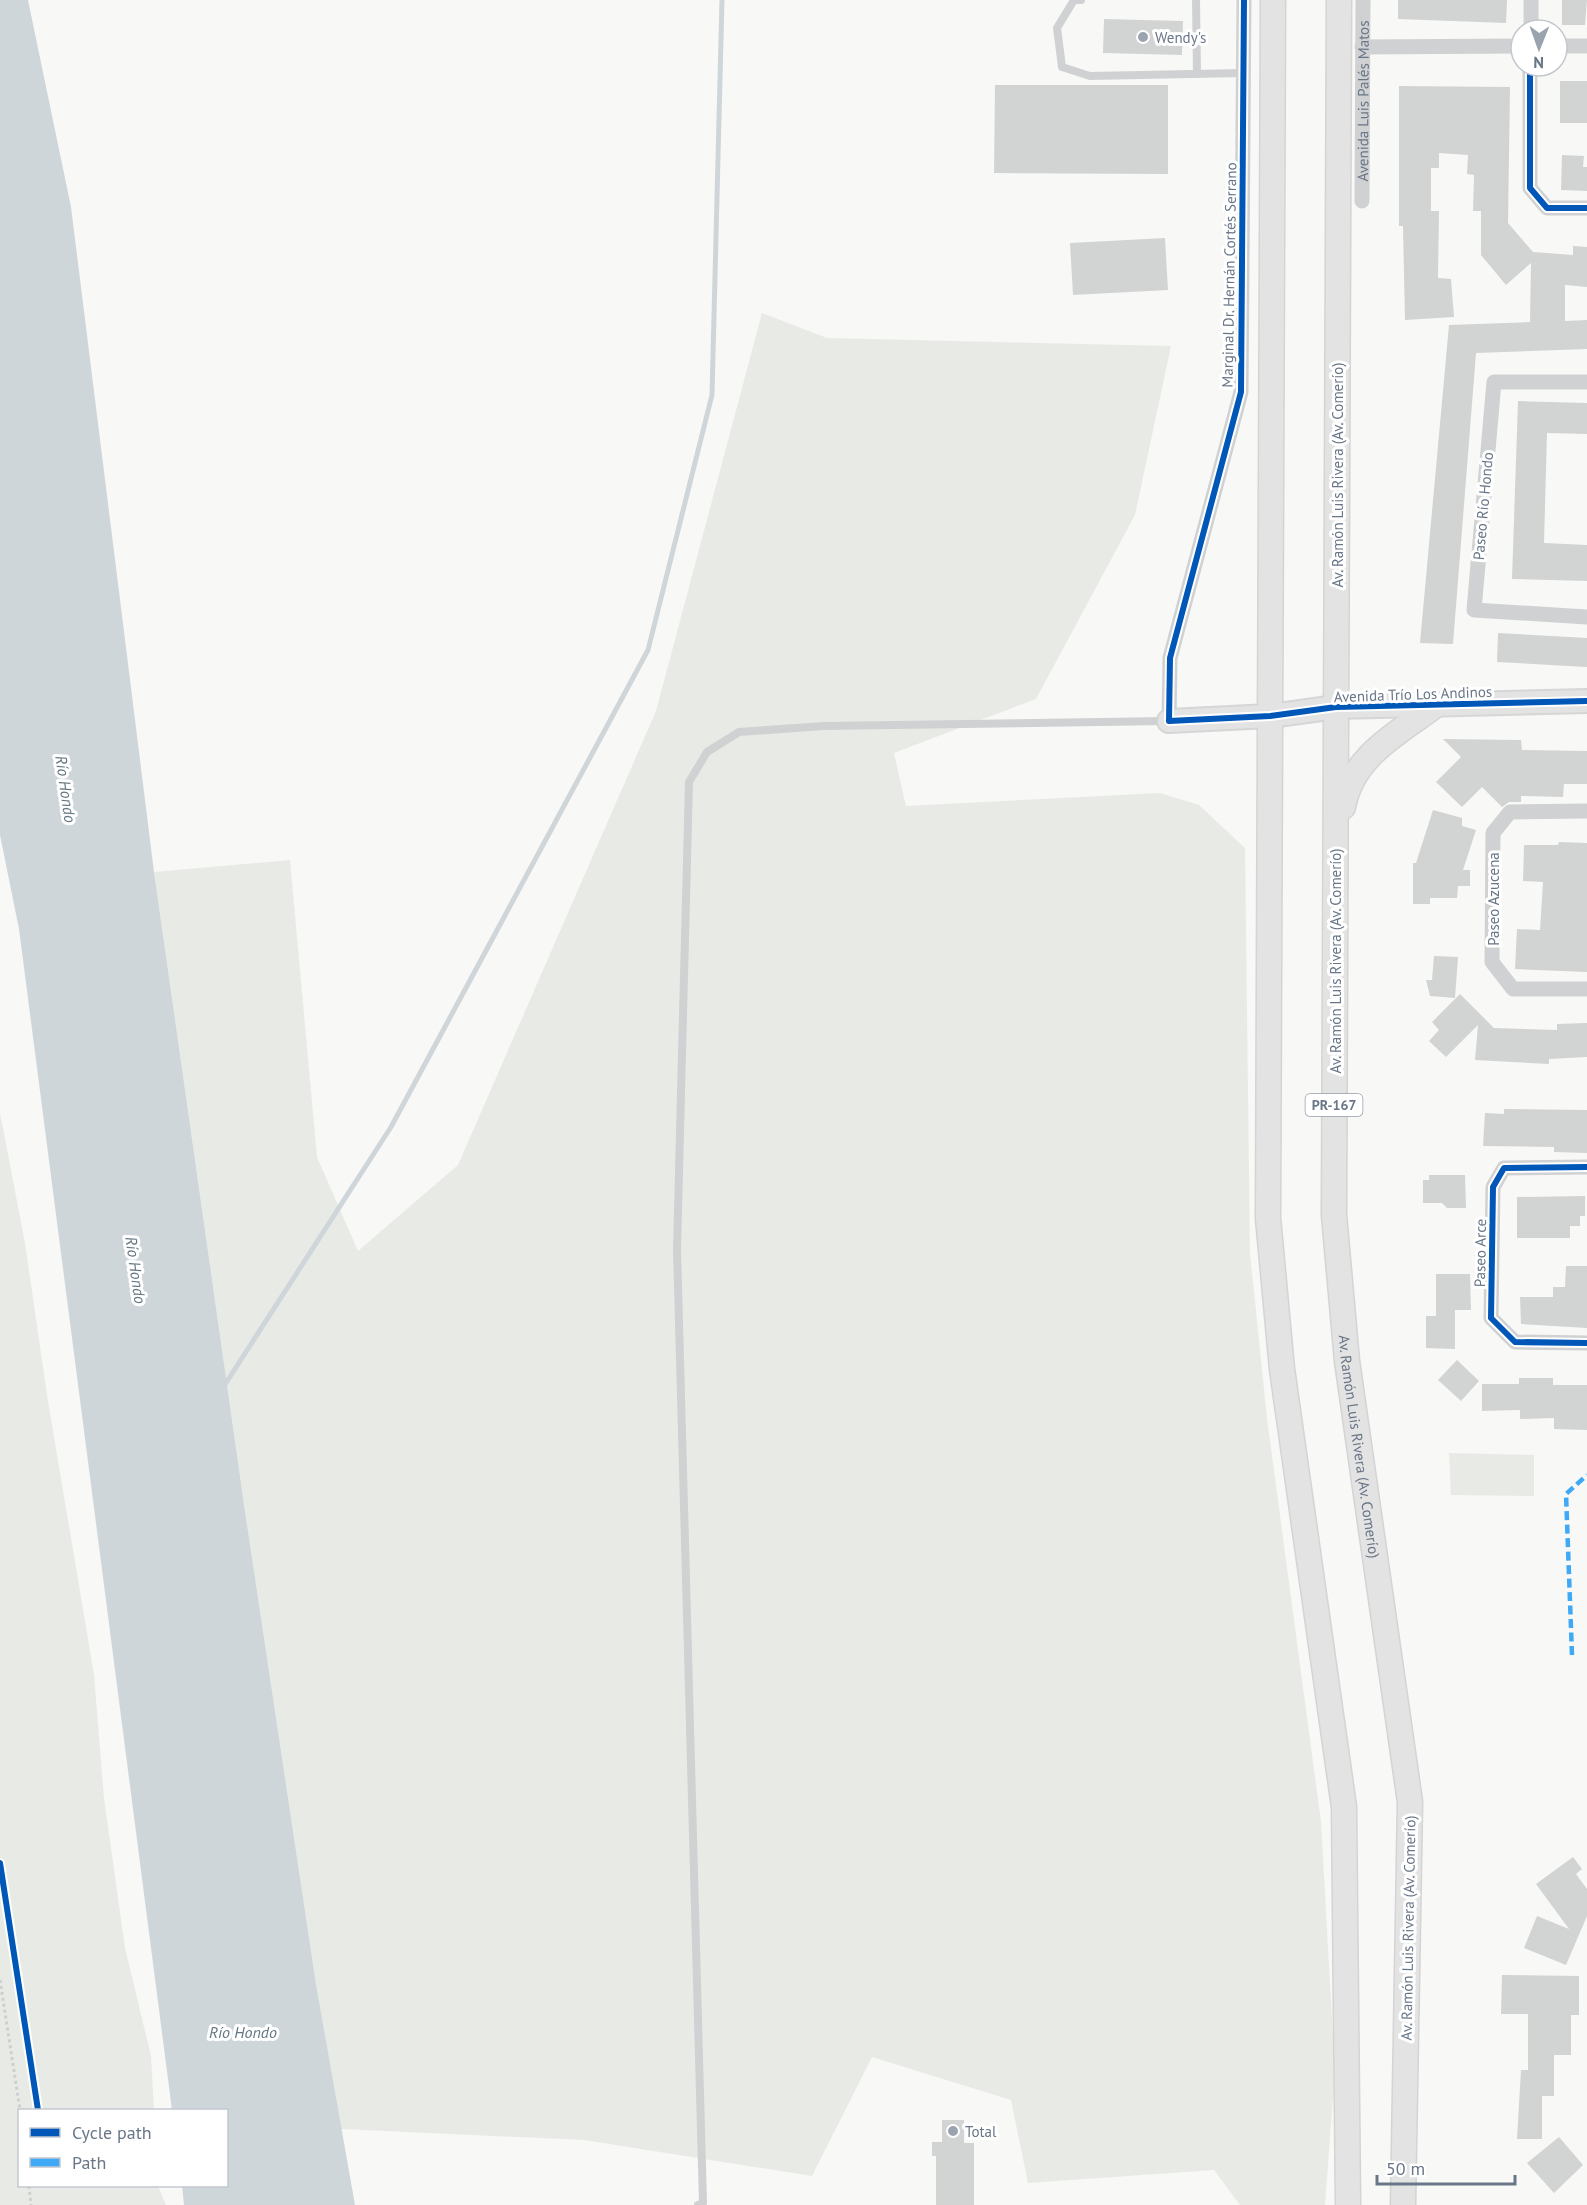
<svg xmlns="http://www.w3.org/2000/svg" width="1587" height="2205" viewBox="0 0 1587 2205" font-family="'PT Sans',sans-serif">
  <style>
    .green { fill: #e8ebe5 }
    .water { fill: #cfd6da }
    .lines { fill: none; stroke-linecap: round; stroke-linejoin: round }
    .stream { stroke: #cfd6da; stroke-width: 5 }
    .building { fill: #d2d3d3 }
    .secondary-casing { stroke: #d5d6d6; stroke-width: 26 }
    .primary-casing { stroke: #d4d4d5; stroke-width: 27 }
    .path { stroke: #cececf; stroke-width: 3; stroke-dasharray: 3 3; stroke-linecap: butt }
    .lane { stroke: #d0d1d2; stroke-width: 8 }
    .street { stroke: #d0d1d2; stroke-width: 15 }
    .secondary { stroke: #e3e3e3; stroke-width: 22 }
    .primary { stroke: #e3e3e3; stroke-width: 24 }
    .quiet { stroke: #3fa9f5; stroke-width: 4.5; stroke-dasharray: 9 4.5; stroke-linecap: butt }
    .cycleway-casing { stroke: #fff; stroke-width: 10 }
    .cycleway { stroke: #0057b8; stroke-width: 6 }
    .poi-dot { fill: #9aa4ae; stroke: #fff; stroke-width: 2 }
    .labels { text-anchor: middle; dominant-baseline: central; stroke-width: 6; stroke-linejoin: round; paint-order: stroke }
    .shield { fill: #fff; stroke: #959fab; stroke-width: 1.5 }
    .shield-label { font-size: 14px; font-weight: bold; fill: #687687 }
    .poi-label { font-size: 15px; fill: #687687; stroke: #fff; text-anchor: start }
    .street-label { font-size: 15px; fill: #687687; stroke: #fff }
    .water-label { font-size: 16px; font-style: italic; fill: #647783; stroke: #fff }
  </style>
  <rect width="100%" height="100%" fill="#f8f8f7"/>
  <g class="green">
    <polygon points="762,313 827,338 1171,346 1135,515 1036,699 894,753 906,806 1160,793 1199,805 1245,848 1250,1253 1267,1418 1321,1822 1335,2071 1325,2205 1240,2205 1214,2170 1028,2183 1011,2100 872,2057 812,2176 584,2140 341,2129 316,1984 245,1511 154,872 290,860 317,1157 358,1251 458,1165 656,711"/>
    <polygon points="0,1113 25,1243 47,1395 94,1675 104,1798 125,1948 151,2056 154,2110 20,2110 20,2186 158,2186 166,2205 0,2205"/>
    <polygon points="1449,1453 1534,1455 1534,1496 1451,1495"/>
  </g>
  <polygon class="water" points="0,0 28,0 71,207 154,872 245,1511 316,1984 355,2205 184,2205 182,2186 226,2186 226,2110 172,2110 19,929 0,835"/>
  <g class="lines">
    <polyline class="stream" points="224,1386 391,1127 648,650 712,395 722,0"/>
  </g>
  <g class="building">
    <polygon points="1398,0 1507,0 1506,23 1398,19"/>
    <polygon points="1562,0 1587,0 1585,25 1562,25"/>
    <polygon points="1104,19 1183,21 1182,55 1103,53"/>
    <rect x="1560" y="81" width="27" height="42"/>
    <polygon points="995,85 1168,85 1168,174 994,173"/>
    <polygon points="1399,86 1510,87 1508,223 1533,252 1573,255 1573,246 1587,247 1587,287 1565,285 1565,321 1587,320 1587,349 1476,353 1453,644 1420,643 1449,325 1530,322 1531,263 1506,285 1481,255 1481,211 1473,211 1474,175 1467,174 1468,155 1439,153 1439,168 1431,168 1431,211 1439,211 1438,278 1451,279 1454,317 1405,320 1403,226 1399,226"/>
    <polygon points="1562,155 1584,156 1583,167 1587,167 1587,191 1561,190"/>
    <polygon points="1165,238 1168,290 1073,295 1070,243"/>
    <polygon points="1518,401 1587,403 1587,434 1547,433 1544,543 1587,545 1587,581 1512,579"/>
    <polygon points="1498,633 1587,638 1587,667 1497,662"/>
    <polygon points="1443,739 1521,740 1522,750 1587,751 1587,784 1564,784 1563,797 1521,796 1521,802 1509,802 1502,807 1482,787 1462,807 1436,782 1461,757"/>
    <polygon points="1433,810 1462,818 1462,826 1476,830 1463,870 1470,870 1470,886 1458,886 1457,898 1430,898 1430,904 1413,904 1413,863 1416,863"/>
    <polygon points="1559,842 1587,843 1587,972 1515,969 1517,929 1540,930 1543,882 1523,881 1524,845 1558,845"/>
    <polygon points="1434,956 1458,957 1455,998 1430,996 1426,980 1432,980"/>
    <polygon points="1460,994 1494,1028 1557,1030 1557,1024 1587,1023 1587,1057 1549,1059 1549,1064 1475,1060 1478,1025 1446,1057 1429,1041 1439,1030 1432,1022"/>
    <polygon points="1504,1109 1587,1110 1587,1153 1554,1152 1554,1147 1483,1146 1485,1113 1504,1114"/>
    <polygon points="1429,1175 1465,1175 1466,1208 1447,1208 1442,1203 1423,1203 1423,1180 1429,1180"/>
    <polygon points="1585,1196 1585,1216 1580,1216 1580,1226 1570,1226 1570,1238 1517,1238 1517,1197"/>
    <polygon points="1566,1266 1587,1266 1587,1328 1521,1324 1520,1297 1553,1297 1553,1287 1565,1287"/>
    <polygon points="1436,1274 1470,1274 1471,1310 1455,1310 1455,1349 1426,1348 1426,1316 1436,1316"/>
    <polygon points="1457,1360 1479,1381 1461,1401 1438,1380"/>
    <polygon points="1519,1378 1553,1378 1553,1385 1587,1385 1587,1430 1554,1429 1554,1418 1520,1419 1520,1410 1482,1411 1482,1384 1519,1384"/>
    <polygon points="1573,1857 1582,1869 1576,1874 1587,1889 1587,1916 1566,1965 1524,1948 1537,1916 1569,1929 1536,1884"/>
    <polygon points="1502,1975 1579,1976 1579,2015 1571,2015 1571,2055 1554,2055 1554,2096 1542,2096 1542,2139 1517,2139 1521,2070 1528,2070 1528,2014 1501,2014"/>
    <polygon points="942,2120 964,2120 964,2143 974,2143 974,2205 936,2205 936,2156 932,2156 932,2142 942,2142"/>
    <polygon points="1559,2137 1583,2165 1554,2193 1527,2163"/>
  </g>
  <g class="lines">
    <defs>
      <polyline id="secondary" points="1169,721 1270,716 1336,707 1587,701"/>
      <g id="primary">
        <polyline points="1273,0 1268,1218 1282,1369 1344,1807 1348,2205"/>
        <path id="s2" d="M1339,0L1334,1215L1347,1361L1410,1802L1403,2205"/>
        <path d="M1343,807C1352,756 1398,733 1436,705"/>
      </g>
    </defs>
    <use href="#secondary" class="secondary-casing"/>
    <use href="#primary" class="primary-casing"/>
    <g class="path">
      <polyline points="0,1980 20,2110"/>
      <polyline points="29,2186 31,2205"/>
    </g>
    <g class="lane">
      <polyline points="1081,0 1074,0 1057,28 1062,67 1090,76 1243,73"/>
      <polyline points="1196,0 1197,74"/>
      <polyline points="698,2205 703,2203 677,1249 689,782 707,752 739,732 824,726 1167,721"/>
    </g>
    <g class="street">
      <polyline points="1531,30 1531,0"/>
      <polyline points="1557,46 1587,46"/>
      <polyline points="1362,47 1521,46"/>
      <polyline points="1530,66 1530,188 1547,208 1587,208"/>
      <path id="s1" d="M1362,201L1363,0"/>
      <polyline points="1587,382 1494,382 1474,610 1587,617"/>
      <polyline points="1169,721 1170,658 1241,392 1244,0"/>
      <polyline points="1587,811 1510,812 1493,833 1492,962 1513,989 1587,989"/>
      <polyline points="1587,1167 1504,1168 1493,1187 1491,1318 1515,1342 1587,1343"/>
    </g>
    <use href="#secondary" class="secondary"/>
    <use href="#primary" class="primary"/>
    <polyline class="quiet" points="1572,1655 1566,1494 1587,1475"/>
    <defs>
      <g id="cycleway">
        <polyline points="1244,0 1241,392 1170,658 1169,721 1270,716 1336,707 1587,701"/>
        <polyline points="1530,66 1530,188 1547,208 1587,208"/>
        <polyline points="1587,1167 1504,1168 1493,1187 1491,1318 1515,1342 1587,1343"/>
        <polyline points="0,1863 38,2110"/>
      </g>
    </defs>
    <use href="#cycleway" class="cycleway-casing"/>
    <use href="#cycleway" class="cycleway"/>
  </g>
  <g class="poi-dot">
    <circle cx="1143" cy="37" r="6"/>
    <circle cx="953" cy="2131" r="6"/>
  </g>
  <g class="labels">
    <rect class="shield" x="1305.5" y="1094" width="57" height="22" rx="4.5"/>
    <g class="shield-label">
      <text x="1334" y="1105">PR-167</text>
    </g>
    <g class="poi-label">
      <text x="1155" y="37">Wendy's</text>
      <text x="965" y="2131">Total</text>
    </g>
    <g class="street-label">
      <text stroke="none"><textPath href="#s1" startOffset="100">Avenida Luis Palés Matos</textPath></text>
      <text transform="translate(1229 275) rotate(-89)">Marginal Dr. Hernán Cortés Serrano</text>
      <text transform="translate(1337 475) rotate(-90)">Av. Ramón Luis Rivera (Av. Comerío)</text>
      <text transform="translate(1483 506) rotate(-85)">Paseo Río Hondo</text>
      <text transform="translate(1413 694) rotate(-2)">Avenida Trío Los Andinos</text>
      <text transform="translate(1493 899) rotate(-90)">Paseo Azucena</text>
      <text transform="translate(1335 961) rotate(-90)">Av. Ramón Luis Rivera (Av. Comerío)</text>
      <text transform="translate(1480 1253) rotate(-89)">Paseo Arce</text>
      <text stroke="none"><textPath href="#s2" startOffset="1448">Av. Ramón Luis Rivera (Av. Comerío)</textPath></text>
      <text transform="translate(1408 1928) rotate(-89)">Av. Ramón Luis Rivera (Av. Comerío)</text>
    </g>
    <g class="water-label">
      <text transform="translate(66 789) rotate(82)">Río Hondo</text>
      <text transform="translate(136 1270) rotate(82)">Río Hondo</text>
      <text x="243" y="2032">Río Hondo</text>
    </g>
  </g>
  <rect x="18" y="2109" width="210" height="78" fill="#ffffff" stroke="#c3c8cf" stroke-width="1.5"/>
  <rect x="30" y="2128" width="30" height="9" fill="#0057b8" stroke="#c3c8cf" stroke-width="1.5"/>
  <text x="72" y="2139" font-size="18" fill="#687687">Cycle path</text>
  <rect x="30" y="2158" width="30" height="9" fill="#3fa9f5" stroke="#c3c8cf" stroke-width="1.5"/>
  <text x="72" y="2169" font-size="18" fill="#687687">Path</text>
  <g transform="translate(1539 48) rotate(181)"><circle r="28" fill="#ffffff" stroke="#c3c8cf" stroke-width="1.5"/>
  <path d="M0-4.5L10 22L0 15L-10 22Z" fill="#9aa4ae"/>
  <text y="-9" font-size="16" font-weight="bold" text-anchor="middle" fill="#687687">N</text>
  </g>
  <path d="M1377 2175v9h138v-9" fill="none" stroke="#687687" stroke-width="3"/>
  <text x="1386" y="2175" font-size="18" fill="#687687" stroke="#ffffff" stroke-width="4.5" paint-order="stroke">50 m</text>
</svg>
